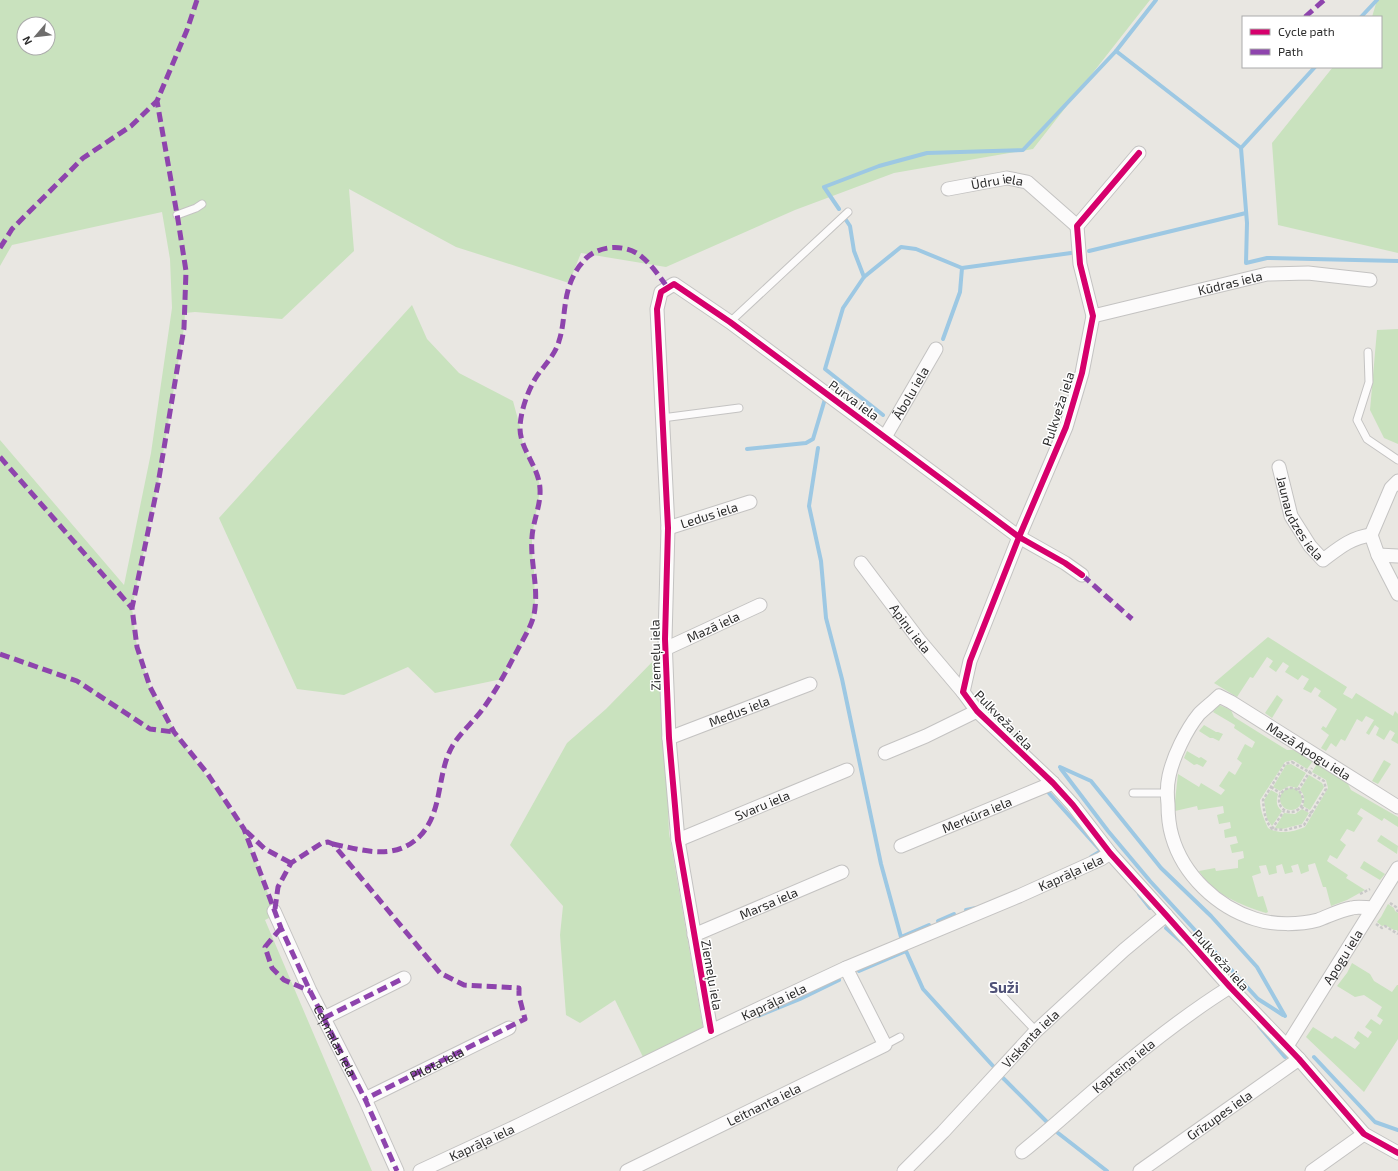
<svg xmlns="http://www.w3.org/2000/svg" width="1398" height="1171" viewBox="0 0 1398 1171" font-family="'Exo 2',sans-serif">
  <style>
    .green { fill: #c9e2be; fill-rule: evenodd }
    .lines { fill: none; stroke-linecap: round; stroke-linejoin: round }
    .stream { stroke: #9dc8e3; stroke-width: 4 }
    .service-casing { stroke: #c4c3c2; stroke-width: 9 }
    .minor-casing { stroke: #c4c3c2; stroke-width: 15 }
    .path { stroke: #c8c8c7; stroke-width: 2.5; stroke-dasharray: 3 2; stroke-linecap: butt }
    .service { stroke: #fcfbfb; stroke-width: 7 }
    .minor { stroke: #fcfbfb; stroke-width: 13 }
    .quiet { stroke: #8e44ad; stroke-width: 5; stroke-dasharray: 10 5; stroke-linecap: butt }
    .cycleway-casing { stroke: #fff; stroke-width: 8 }
    .cycleway { stroke: #d6006c; stroke-width: 6 }
    .labels { text-anchor: middle; dominant-baseline: central; stroke-width: 3; stroke-linejoin: round; paint-order: stroke }
    .street-label { font-size: 13px; fill: #2c2c2c; stroke: #fff }
    .quarter-label { font-size: 15px; font-weight: bold; fill: #505278; stroke: #fff }
  </style>
  <rect width="100%" height="100%" fill="#e9e7e2"/>
  <g class="green">
    <path d="M0,0H1150L1033,149L894,173L795,210L666,267L581,253L569,283L456,247L349,189L354,251L282,319L195,312L185,313L184,328L158,484L132,608L137,647L150,687L179,738L244,829L274,910L279,913L265,920L372,1171H0V440L124,585L151,453L172,308L170,259L162,212L12,245L0,266ZM24,24H48V48H24Z"/>
    <polygon points="1377,0 1398,0 1398,253 1278,225 1272,143 1333,67 1381,67 1381,17 1372,17"/>
    <polygon points="412,305 427,339 459,373 513,401 520,427 523,445 538,476 540,490 532,536 532,552 534,569 535,607 528,631 502,679 435,693 408,667 344,695 297,689 219,518"/>
    <polygon points="1398,329 1398,444 1384,438 1370,410 1377,330"/>
    <polygon points="1268,637 1347,687 1343,694 1352,699 1356,693 1393,716 1395,711 1398,714 1398,744 1391,740 1395,733 1390,730 1384,740 1376,735 1379,728 1375,725 1369,735 1366,733 1374,720 1366,716 1362,722 1357,719 1345,741 1341,739 1336,747 1331,743 1326,751 1321,748 1329,735 1321,729 1323,726 1326,728 1337,709 1318,696 1321,691 1315,687 1311,693 1303,689 1309,679 1302,675 1298,680 1285,672 1289,666 1283,662 1276,672 1269,667 1273,661 1267,657 1253,678 1250,677 1237,697 1214,683"/>
    <polygon points="662,652 669,833 703,1028 643,1057 615,1000 580,1023 566,1015 560,935 563,906 510,845 567,743 606,709"/>
    <polygon points="1277,695 1283,700 1272,718 1265,713"/>
    <path d="M1219,705L1231,710L1234,717L1287,750H1296L1313,761L1307,769L1293,760L1285,762L1260,800C1260,810 1264,819 1268,828C1280,835 1293,832 1305,827L1328,788L1326,780L1312,772L1317,764L1347,782L1351,790L1398,817V827L1384,818L1382,821L1361,808L1357,814L1363,818L1354,832L1347,829L1340,840L1346,845L1337,859L1330,855L1327,861L1348,875L1346,878L1365,890L1347,900L1331,906L1326,887H1323L1315,863L1308,865L1309,871L1301,874L1298,864L1291,866L1293,872L1285,874L1282,864L1276,866L1277,873L1269,875L1266,865L1259,866L1261,873L1252,876L1258,897L1263,896L1268,912L1266,913C1241,905 1214,895 1199,871L1215,868L1216,871L1238,868V860L1244,858L1243,851L1232,853L1230,845L1238,843L1236,836L1225,838L1224,830L1231,828L1230,822L1219,824L1217,815L1224,813L1223,806L1198,810L1197,806L1175,811V801L1178,774L1199,787L1201,783L1221,795L1225,790L1219,786L1229,771L1235,775L1242,763L1237,759L1245,744L1252,748L1255,742L1234,728L1235,725L1213,712Z"/>
    <polygon points="1204,725 1216,732 1218,732 1223,734 1219,741 1213,738 1210,738 1199,731"/>
    <polygon points="1187,751 1199,758 1201,757 1207,761 1203,767 1197,764 1194,765 1184,758"/>
    <polygon points="1384,760 1391,764 1378,784 1372,781"/>
    <polygon points="1291,764 1306,773 1297,788 1289,786 1280,791 1273,787 1286,765"/>
    <path d="M1309,775L1322,783L1324,787L1310,810L1303,806C1305,799 1305,795 1300,790Z"/>
    <circle cx="1291" cy="799" r="11"/>
    <path d="M1271,790L1278,794C1276,802 1276,806 1282,811L1272,826L1267,819L1264,800Z"/>
    <polygon points="1302,809 1309,813 1302,824 1282,829 1275,828 1284,813 1295,814"/>
    <polygon points="1381,835 1398,846 1397,854 1377,841"/>
    <polygon points="1364,861 1385,874 1380,880 1360,868"/>
    <polygon points="1388,904 1394,908 1395,911 1398,913 1398,932 1397,930 1394,930 1385,925 1382,926 1377,922 1381,917"/>
    <polygon points="1352,963 1370,974 1374,981 1392,992 1397,985 1398,985 1398,1039 1364,1092 1306,1037 1313,1027 1332,1039 1335,1036 1355,1049 1360,1043 1354,1038 1358,1031 1368,1038 1372,1032 1365,1027 1371,1019 1380,1025 1383,1020 1377,1016 1382,1007 1364,995 1355,997 1337,986 1347,973"/>
  </g>
  <g class="lines">
    <g class="stream">
      <polyline points="1361,17 1377,0"/>
      <polyline points="1116,51 1156,0"/>
      <polyline points="1241,148 1315,67"/>
      <polyline points="839,209 824,187 879,166 927,153 1023,150 1116,51 1241,148 1247,223 1246,263 1267,258 1398,261"/>
      <polyline points="846,220 850,226 854,251 864,277"/>
      <polyline points="1089,251 1246,213"/>
      <polyline points="943,339 960,292 962,268"/>
      <polyline points="883,415 825,369 843,308 864,277 901,247 916,249 962,268 1071,253"/>
      <polyline points="818,448 809,506 821,561 826,618 842,679 881,864 901,937 929,925"/>
      <polyline points="747,449 806,443 813,439 825,399"/>
      <polyline points="1060,767 1091,781 1161,868 1211,916 1257,967 1285,1016"/>
      <polyline points="1061,769 1108,831 1150,881 1258,999 1283,1015"/>
      <polyline points="1048,792 1101,851 1091,857"/>
      <polyline points="1139,894 1150,908"/>
      <polyline points="966,910 976,908"/>
      <polyline points="938,921 954,914"/>
      <polyline points="1166,928 1184,944"/>
      <polyline points="859,971 906,951 923,989 993,1066"/>
      <polyline points="758,1016 800,999 839,980"/>
      <polyline points="1259,1026 1285,1057"/>
      <polyline points="1314,1057 1375,1122 1398,1130"/>
      <polyline points="1003,1078 1047,1122"/>
      <polyline points="1058,1133 1107,1171"/>
    </g>
    <defs>
      <g id="service">
        <polyline points="177,215 196,208 202,204"/>
        <polyline points="730,322 848,212"/>
        <polyline points="1368,352 1369,382 1357,420 1367,439 1398,460"/>
        <polyline points="662,418 739,408"/>
        <polyline points="1133,793 1167,793"/>
        <polyline points="998,991 1036,1031"/>
        <polyline points="885,1045 900,1037"/>
      </g>
      <g id="minor">
        <polyline points="1139,153 1077,226 1080,264 1093,316 1082,373 1066,427 1019,537 970,661 963,692 977,711 1053,783 1073,805 1110,853 1166,915 1230,987 1299,1059 1364,1134 1398,1153"/>
        <path id="s1" d="M948,189L1007,178L1027,182L1077,226"/>
        <path id="s2" d="M1093,316L1267,274L1308,273L1370,280"/>
        <path id="s3" d="M885,437L936,349"/>
        <path id="s4" d="M1279,467L1291,516L1310,546L1323,560C1339,548 1350,538 1371,535"/>
        <polyline points="1398,481 1391,488 1371,535 1378,555 1398,594"/>
        <path id="s5" d="M668,528L750,502"/>
        <polyline points="1378,555 1398,556"/>
        <path id="s6" d="M861,563L919,640L963,692"/>
        <path id="s7" d="M665,649L760,605"/>
        <path id="s8" d="M669,738L810,684"/>
        <polyline points="885,753 926,736 977,711"/>
        <path id="s9" d="M678,840L847,770"/>
        <path id="s10" d="M901,846L1053,783"/>
        <path id="s11" d="M1373,908C1366,908 1358,906 1352,908C1340,910 1329,916 1318,920C1299,925 1273,925 1255,919C1217,907 1183,875 1172,836C1169,826 1168,815 1168,804C1167,795 1167,785 1169,776C1173,757 1186,730 1199,714C1205,708 1213,702 1219,696L1231,702L1398,807"/>
        <polyline points="274,911 310,991 365,1099 397,1171"/>
        <path id="s12" d="M694,935L842,872"/>
        <polyline points="324,1018 404,978"/>
        <polyline points="711,1031 678,840 669,738 665,639 668,528 657,309 661,292 674,284 730,322 1019,537 1065,563 1082,575"/>
        <path id="s13" d="M1287,1046L1398,868"/>
        <path id="s14" d="M365,1099L509,1028"/>
        <path id="s15" d="M1022,1152C1057,1124 1089,1093 1124,1065C1158,1037 1193,1010 1230,987"/>
        <path id="s16" d="M420,1171L519,1125L711,1031L846,968L1019,896L1101,859L1110,853"/>
        <path id="s17" d="M627,1171L885,1045L846,968"/>
        <path id="s18" d="M904,1171L943,1132L1036,1031L1124,950L1166,915"/>
        <path id="s19" d="M1140,1171L1299,1059"/>
        <polyline points="1312,1171 1364,1134"/>
      </g>
    </defs>
    <use href="#service" class="service-casing"/>
    <use href="#minor" class="minor-casing"/>
    <g class="path">
      <path d="M1292,762L1324,781L1326,789L1304,825L1286,830L1272,829C1265,821 1264,811 1263,800L1285,764Z"/>
      <polyline points="1271,787 1280,793"/>
      <circle cx="1291" cy="800" r="12"/>
      <polyline points="1298,790 1312,768"/>
      <polyline points="1301,807 1312,813"/>
      <polyline points="1272,829 1284,811"/>
      <polyline points="1360,894 1370,889"/>
      <polyline points="1390,903 1396,907 1398,912"/>
      <polyline points="1376,924 1382,928 1385,926 1398,934"/>
    </g>
    <use href="#service" class="service"/>
    <use href="#minor" class="minor"/>
    <g class="quiet">
      <path id="s20" d="M197,0L187,30L157,101L178,220L186,271L184,328L158,484L132,608L137,647L150,687L174,732L207,773L244,829L281,928L310,991L365,1099L397,1171"/>
      <polyline points="1305,17 1324,0"/>
      <polyline points="0,248 12,229 83,158 131,126 157,101"/>
      <polyline points="0,457 132,608"/>
      <polyline points="1082,575 1132,619"/>
      <polyline points="0,654 77,681 150,729 174,732"/>
      <polyline points="246,831 265,849 291,863"/>
      <path d="M333,844C363,850 394,861 419,837C444,812 436,773 453,745C461,732 473,722 482,710C496,691 507,670 518,649C525,636 534,622 535,608C538,584 530,561 532,537C533,521 541,505 540,489C539,466 519,449 520,426C521,411 527,393 535,379C543,366 555,356 559,341C565,323 563,303 570,284C572,278 577,268 582,263C594,246 621,243 638,254C650,262 659,276 668,288"/>
      <polyline points="275,909 278,887 291,863 322,843 328,842 333,844 440,973 464,985 519,988 519,996 525,1019 365,1099"/>
      <polyline points="281,928 265,947 272,968 284,980 310,991"/>
      <polyline points="324,1018 404,978"/>
    </g>
    <defs>
      <g id="cycleway">
        <polyline points="1139,153 1077,226 1080,264 1093,316 1082,373 1066,427 1019,537 970,661 963,692 977,711 1053,783 1073,805 1110,853 1166,915 1230,987 1299,1059 1364,1134 1398,1153"/>
        <polyline points="711,1031 678,840 669,738 665,639 668,528 657,309 661,292 674,284 730,322 1019,537 1065,563 1082,575"/>
      </g>
    </defs>
    <use href="#cycleway" class="cycleway-casing"/>
    <use href="#cycleway" class="cycleway"/>
  </g>
  <g class="labels">
    <g class="street-label">
      <text stroke="none"><textPath href="#s1" startOffset="50">Ūdru iela</textPath></text>
      <text stroke="none"><textPath href="#s2" startOffset="141">Kūdras iela</textPath></text>
      <text stroke="none"><textPath href="#s3" startOffset="51">Ābolu iela</textPath></text>
      <text transform="translate(854 400) rotate(36)">Purva iela</text>
      <text transform="translate(1058 409) rotate(-72)">Pulkveža iela</text>
      <text stroke="none"><textPath href="#s4" startOffset="56">Jaunaudzes iela</textPath></text>
      <text stroke="none"><textPath href="#s5" startOffset="43">Ledus iela</textPath></text>
      <text stroke="none"><textPath href="#s7" startOffset="53">Mazā iela</textPath></text>
      <text stroke="none"><textPath href="#s6" startOffset="82">Apiņu iela</textPath></text>
      <text transform="translate(655 655) rotate(-91)">Ziemeļu iela</text>
      <text stroke="none"><textPath href="#s8" startOffset="75">Medus iela</textPath></text>
      <text transform="translate(1004 720) rotate(46)">Pulkveža iela</text>
      <text stroke="none"><textPath href="#s11" startOffset="505">Mazā Apogu iela</textPath></text>
      <text stroke="none"><textPath href="#s9" startOffset="91">Svaru iela</textPath></text>
      <text stroke="none"><textPath href="#s10" startOffset="82">Merkūra iela</textPath></text>
      <text stroke="none"><textPath href="#s16" startOffset="716">Kaprāļa iela</textPath></text>
      <text stroke="none"><textPath href="#s12" startOffset="81">Marsa iela</textPath></text>
      <text stroke="none"><textPath href="#s13" startOffset="105">Apogu iela</textPath></text>
      <text transform="translate(1221 960) rotate(48)">Pulkveža iela</text>
      <text transform="translate(712 975) rotate(80)">Ziemeļu iela</text>
      <text stroke="none"><textPath href="#s16" startOffset="392">Kaprāļa iela</textPath></text>
      <text stroke="none"><textPath href="#s18" startOffset="183">Viskanta iela</textPath></text>
      <text stroke="none"><textPath href="#s20" startOffset="1106">Ceļmalas iela</textPath></text>
      <text stroke="none"><textPath href="#s14" startOffset="80">Pilota iela</textPath></text>
      <text stroke="none"><textPath href="#s15" startOffset="133">Kapteiņa iela</textPath></text>
      <text stroke="none"><textPath href="#s17" startOffset="152">Leitnanta iela</textPath></text>
      <text stroke="none"><textPath href="#s19" startOffset="97">Grīzupes iela</textPath></text>
      <text stroke="none"><textPath href="#s16" startOffset="68">Kaprāļa iela</textPath></text>
    </g>
    <g class="quarter-label">
      <text x="1004" y="987">Suži</text>
    </g>
  </g>
  <rect x="1242" y="16" width="140" height="52" fill="#ffffff" stroke="#ababab"/>
  <rect x="1250" y="29" width="20" height="6" fill="#d6006c" stroke="#ababab"/>
  <text x="1278" y="36" font-size="12" fill="#2c2c2c">Cycle path</text>
  <rect x="1250" y="49" width="20" height="6" fill="#8e44ad" stroke="#ababab"/>
  <text x="1278" y="56" font-size="12" fill="#2c2c2c">Path</text>
  <g transform="translate(36 36) rotate(242)"><circle r="19" fill="#ffffff" stroke="#ababab"/>
  <path d="M0-3L7 15L0 10L-7 15Z" fill="#6e6d6c"/>
  <text y="-6" font-size="11" font-weight="bold" text-anchor="middle" fill="#2c2c2c">N</text>
  </g>
</svg>
